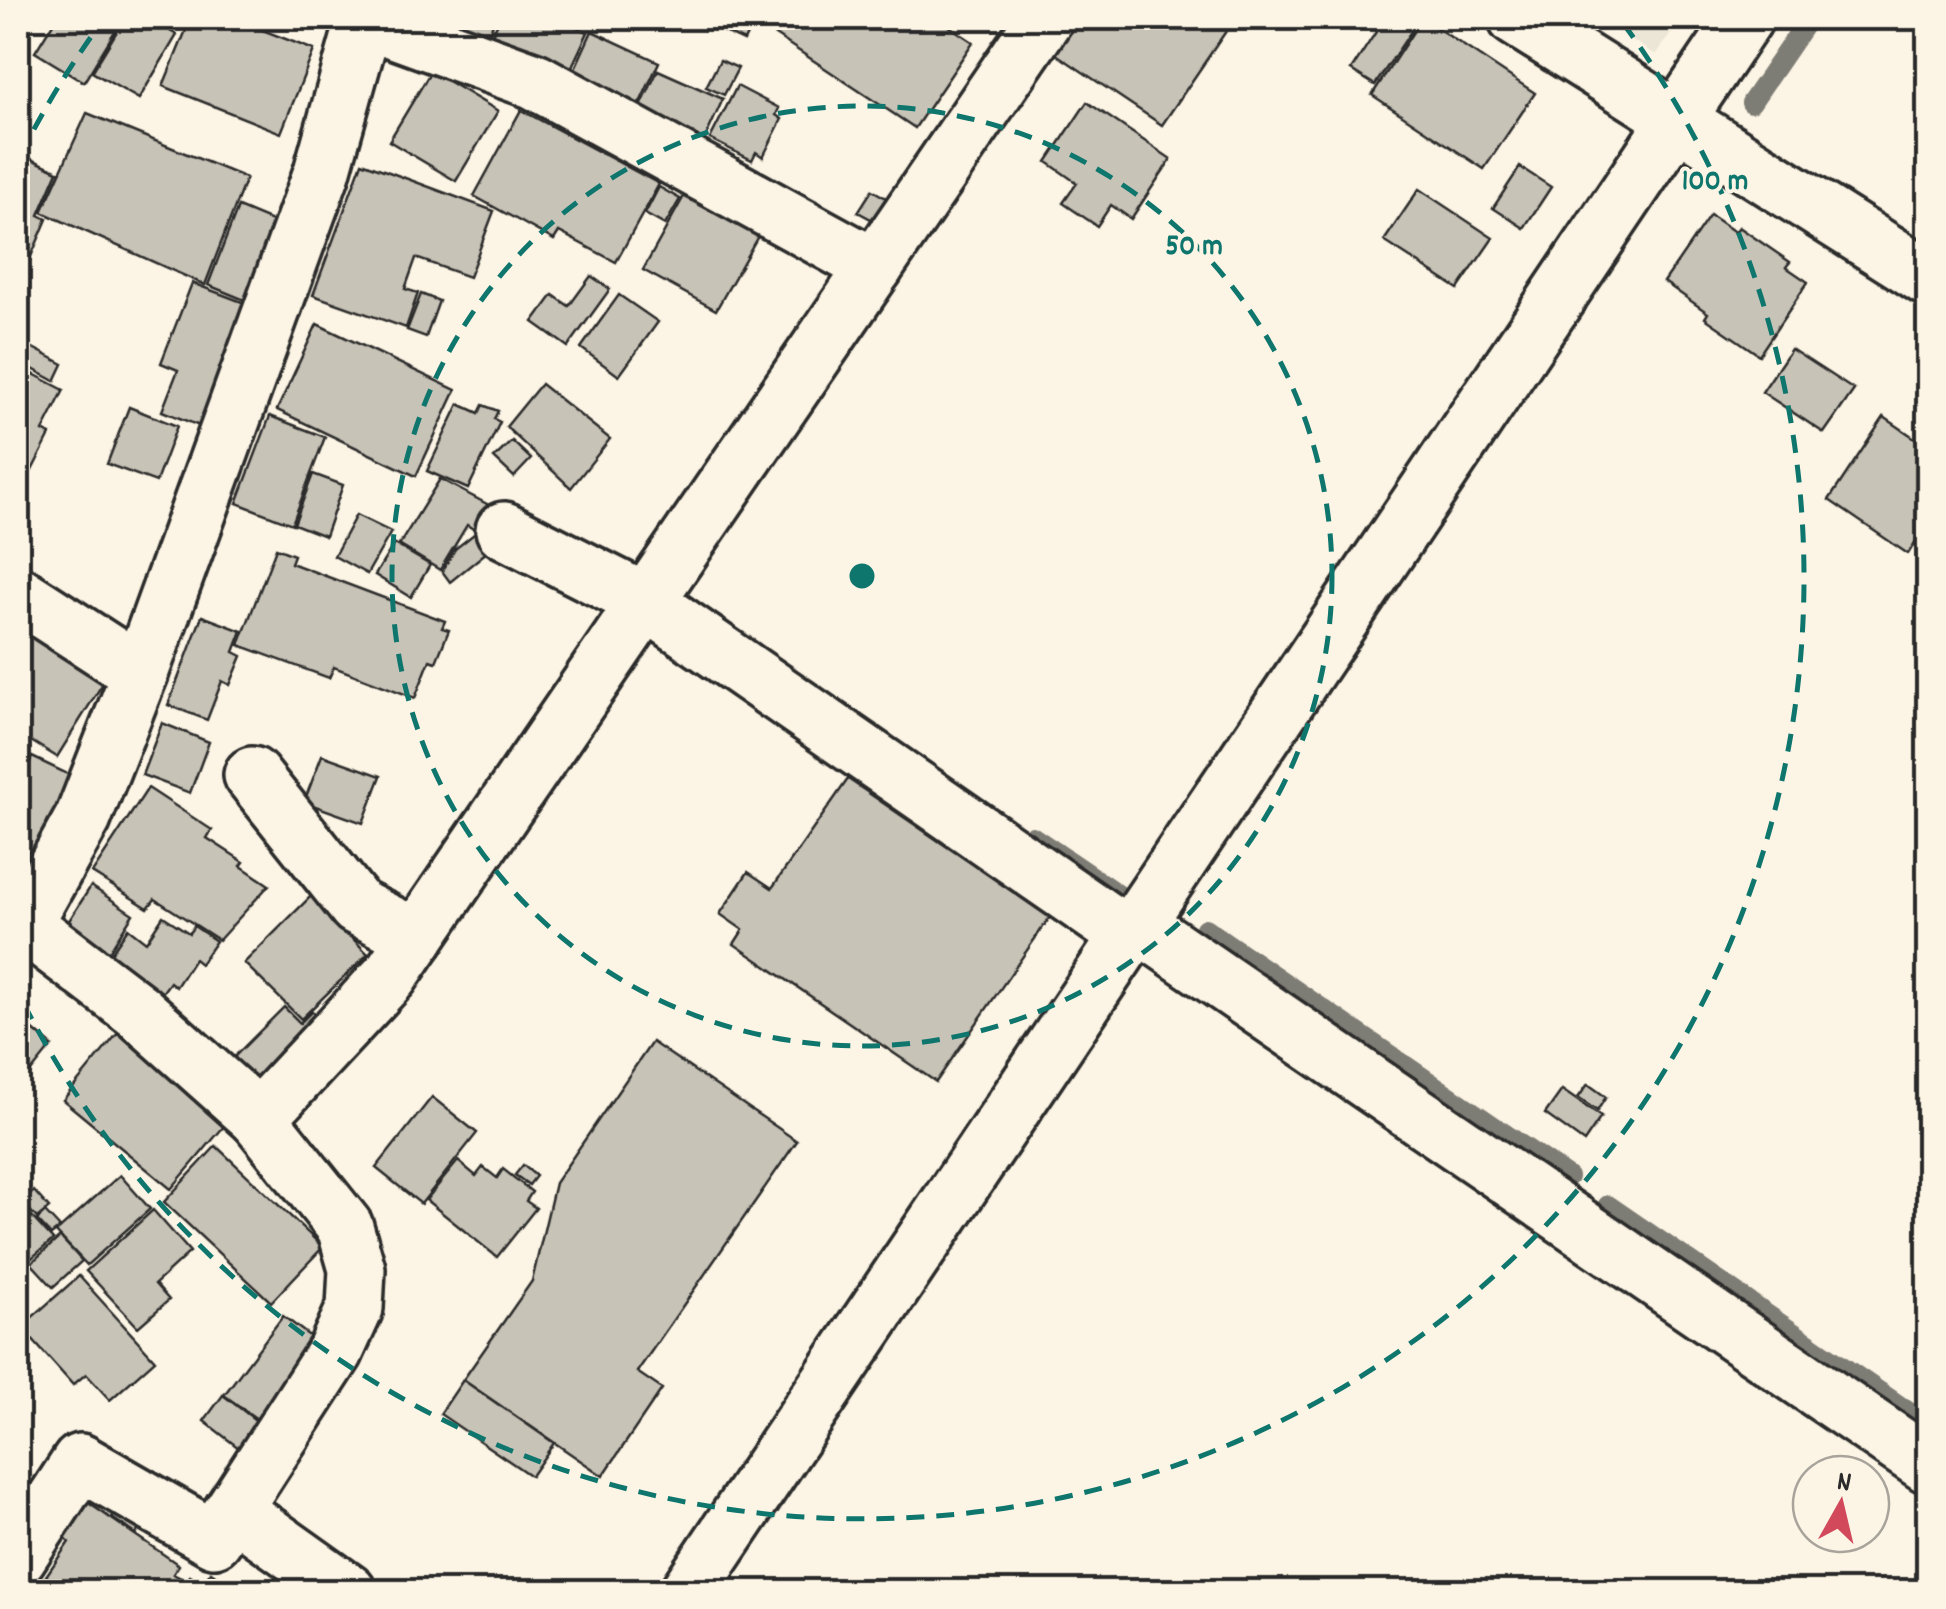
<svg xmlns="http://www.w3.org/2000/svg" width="1946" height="1609" viewBox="0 0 1946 1609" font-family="Dekko,sans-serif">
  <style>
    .built { fill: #ece6d7 }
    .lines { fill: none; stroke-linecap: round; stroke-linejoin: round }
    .stream { stroke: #7d7b74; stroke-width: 20 }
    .building { fill: #c8c3b7; stroke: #2b2b2b; stroke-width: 2.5 }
    .minor-casing { stroke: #2b2b2b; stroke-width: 62 }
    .major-casing { stroke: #2b2b2b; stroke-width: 62 }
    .minor { stroke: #fcf5e5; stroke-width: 55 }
    .major { stroke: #fcf5e5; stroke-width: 55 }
    .ring { fill: none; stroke: #0f766e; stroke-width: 5; stroke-dasharray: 18 12 }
    .centre { fill: #0f766e; stroke: #fcf5e5; stroke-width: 5 }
    .ring-label { font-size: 30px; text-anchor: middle; font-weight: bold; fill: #0f766e; stroke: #fcf5e5; stroke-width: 8; stroke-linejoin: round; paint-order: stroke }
  </style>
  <rect width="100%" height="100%" fill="#fcf5e5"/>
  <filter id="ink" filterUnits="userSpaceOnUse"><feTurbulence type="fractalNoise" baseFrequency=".01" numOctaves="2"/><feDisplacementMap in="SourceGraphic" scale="20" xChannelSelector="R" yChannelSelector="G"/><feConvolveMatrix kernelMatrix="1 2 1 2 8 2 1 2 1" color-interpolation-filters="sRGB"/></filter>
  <g filter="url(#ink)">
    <polygon class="built" points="1596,18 1682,18 1656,55"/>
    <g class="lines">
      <g class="stream">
        <polyline points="1751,103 1809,18"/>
        <polyline points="1032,836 1119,895"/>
        <polyline points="1205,928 1568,1177"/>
        <polyline points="1608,1205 1928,1425"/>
      </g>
    </g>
    <g class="building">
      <polygon points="56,18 123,18 84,82 35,52"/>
      <polygon points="125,18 178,18 170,31 177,35 139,99 92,72"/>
      <polygon points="191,18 232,18 314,50 281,133 163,86"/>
      <polygon points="402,18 495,18 483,51"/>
      <polygon points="500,18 557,18 588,32 567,77 489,41"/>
      <polygon points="694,18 755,18 744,41"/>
      <polygon points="770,18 937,18 973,42 915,128 763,27"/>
      <polygon points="1072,18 1235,18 1162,125 1050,50"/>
      <polygon points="1385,18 1418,21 1375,85 1351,70"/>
      <polygon points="1422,18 1535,93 1484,169 1372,95"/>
      <polygon points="592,31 659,62 639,105 572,75"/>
      <polygon points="720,60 738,68 724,95 706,87"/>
      <polygon points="658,70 723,99 703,143 638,113"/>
      <polygon points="431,71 498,111 456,181 389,141"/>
      <polygon points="737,86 779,108 776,115 782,119 763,157 756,152 752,160 710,139"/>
      <polygon points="1087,102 1171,159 1131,219 1111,205 1097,226 1063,203 1077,183 1047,162"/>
      <polygon points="521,110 659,184 616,262 559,232 554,240 474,196"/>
      <polygon points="87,113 246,178 205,285 42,212"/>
      <polygon points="18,153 58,171 39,215 47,219 18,287"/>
      <polygon points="362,162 494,211 469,277 416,258 405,289 418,293 406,328 313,295"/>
      <polygon points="1520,167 1551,187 1524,228 1493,208"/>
      <polygon points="659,187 680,199 665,225 645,214"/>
      <polygon points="688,189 762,229 716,310 643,270"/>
      <polygon points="1419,189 1493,238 1458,289 1384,241"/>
      <polygon points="872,190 886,198 873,220 858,212"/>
      <polygon points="238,207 274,222 260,258 268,260 252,303 208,285"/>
      <polygon points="1710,215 1735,232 1739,227 1790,262 1786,267 1808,282 1759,355 1705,318 1708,313 1664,282"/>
      <polygon points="591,276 610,289 568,347 533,322 553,295 569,306"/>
      <polygon points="192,283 250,305 202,427 162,411 178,370 161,363"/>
      <polygon points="421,294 439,301 426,337 407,330"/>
      <polygon points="619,295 658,322 619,376 581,348"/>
      <polygon points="317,324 456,390 416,476 277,410"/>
      <polygon points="18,340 63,364 55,381 18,361"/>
      <polygon points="1791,349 1854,390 1824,433 1762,392"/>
      <polygon points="18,366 64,390 43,431 50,435 18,498"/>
      <polygon points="541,384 610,439 571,488 506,427"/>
      <polygon points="459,404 479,413 483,405 498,411 494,419 500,422 468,489 427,471"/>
      <polygon points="129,407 177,426 156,482 107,464"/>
      <polygon points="270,416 325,437 292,524 237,503"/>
      <polygon points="1884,417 1928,447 1928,522 1908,554 1829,500"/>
      <polygon points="512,441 531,459 514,477 494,458"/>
      <polygon points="313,474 343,485 325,536 294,524"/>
      <polygon points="440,479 500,511 484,536 467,525 440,570 399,545"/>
      <polygon points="356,515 391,532 367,574 334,556"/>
      <polygon points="474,534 488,551 450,582 442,571 455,549"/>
      <polygon points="394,544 430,565 411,597 375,575"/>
      <polygon points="276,548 294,555 291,563 445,621 442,628 449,630 436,662 430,660 415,698 334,667 329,678 239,645"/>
      <polygon points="202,616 242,631 234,652 242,656 230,685 222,681 207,720 168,705"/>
      <polygon points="18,624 105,680 57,757 18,733"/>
      <polygon points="162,723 209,742 190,793 142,775"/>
      <polygon points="322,755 381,776 363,823 304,802"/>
      <polygon points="32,757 72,776 34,854 18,846 18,788"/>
      <polygon points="848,779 1050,917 936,1082 734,944 743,930 720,914 748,872 772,888"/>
      <polygon points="148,788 212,830 207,838 244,862 241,866 269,885 219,940 155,899 148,908 92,873"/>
      <polygon points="91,886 133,914 107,955 65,927"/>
      <polygon points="311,896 368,954 301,1019 244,963"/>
      <polygon points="163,916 189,933 194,926 216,941 200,964 194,959 176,987 170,982 157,1000 103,965 128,928 146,942"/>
      <polygon points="284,1007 300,1023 312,1011 325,1025 256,1093 227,1064"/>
      <polygon points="18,1017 52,1046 18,1088"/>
      <polygon points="122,1028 231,1118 171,1189 63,1100"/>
      <polygon points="652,1042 797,1141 637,1372 662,1389 603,1476 463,1380 532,1281 555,1183"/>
      <polygon points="1588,1084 1606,1097 1597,1111 1578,1098"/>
      <polygon points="1562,1090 1601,1117 1584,1142 1545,1114"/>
      <polygon points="432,1097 477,1133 421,1204 376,1168"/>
      <polygon points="216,1146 323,1247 271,1302 164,1202"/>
      <polygon points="458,1161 476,1176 483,1167 497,1178 503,1169 532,1192 526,1201 536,1208 497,1257 426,1200"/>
      <polygon points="523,1165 536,1176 529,1185 515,1175"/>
      <polygon points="120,1175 150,1209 87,1265 56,1232"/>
      <polygon points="34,1191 49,1208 37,1218 22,1202"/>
      <polygon points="19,1203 53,1240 27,1262 18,1252"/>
      <polygon points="153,1210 190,1252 155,1284 169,1300 138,1327 86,1271"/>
      <polygon points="45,1212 60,1228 51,1235 37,1220"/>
      <polygon points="60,1237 82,1261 53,1287 31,1263"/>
      <polygon points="79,1276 155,1360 110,1400 86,1374 73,1385 21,1327"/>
      <polygon points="283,1316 324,1347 265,1425 224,1395"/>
      <polygon points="463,1380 554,1443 531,1476 440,1414"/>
      <polygon points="223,1395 263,1426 244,1452 204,1421"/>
      <polygon points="84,1500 179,1565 173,1574 181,1578 171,1592 69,1592 46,1576 69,1542 60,1536"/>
      <polygon points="120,1507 143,1523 136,1534 112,1518"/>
      <polygon points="211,1572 240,1592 180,1592 190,1576 202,1584"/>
    </g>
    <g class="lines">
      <defs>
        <g id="minor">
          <polyline points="364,19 535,81 875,267"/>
          <polyline points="504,530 648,603 1127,935"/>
          <polyline points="18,594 140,673"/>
          <polyline points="252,775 357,907 417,937"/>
          <polyline points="1135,922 1928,1465"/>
          <polyline points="25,925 138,1011 258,1118"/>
          <polyline points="18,935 83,818 140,673 322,172 365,18"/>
          <polyline points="233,1510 348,1592"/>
          <polyline points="18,1557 80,1462 214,1539 335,1352 355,1308 357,1269 345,1227 258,1118 390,976 1045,18"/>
          <polyline points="688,1592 1745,18"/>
        </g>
        <polyline id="major" points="1516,18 1928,278"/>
      </defs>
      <use href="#minor" class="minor-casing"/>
      <use href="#major" class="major-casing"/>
      <use href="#minor" class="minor"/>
      <use href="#major" class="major"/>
    </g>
  </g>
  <g class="ring">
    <circle cx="862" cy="576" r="470"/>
    <path d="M20 156A941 941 0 0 1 101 23M1623 23A941 941 0 1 1 20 996"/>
  </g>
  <circle cx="862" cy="576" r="15" class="centre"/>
  <g class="ring-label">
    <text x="1715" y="189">100 m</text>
    <text x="1194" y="254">50 m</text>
  </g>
  <rect width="1946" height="1609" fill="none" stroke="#fcf5e5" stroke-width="60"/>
  <rect x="30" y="30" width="1886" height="1549" fill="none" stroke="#2b2b2b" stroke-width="4" filter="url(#ink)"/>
  <g transform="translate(1841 1504) rotate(8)"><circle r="48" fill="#fcf5e5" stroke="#a8a49b" stroke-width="2.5"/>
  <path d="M0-8L18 38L0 25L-18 38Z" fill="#d1495b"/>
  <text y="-15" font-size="28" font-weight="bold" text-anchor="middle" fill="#2b2b2b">N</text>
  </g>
</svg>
